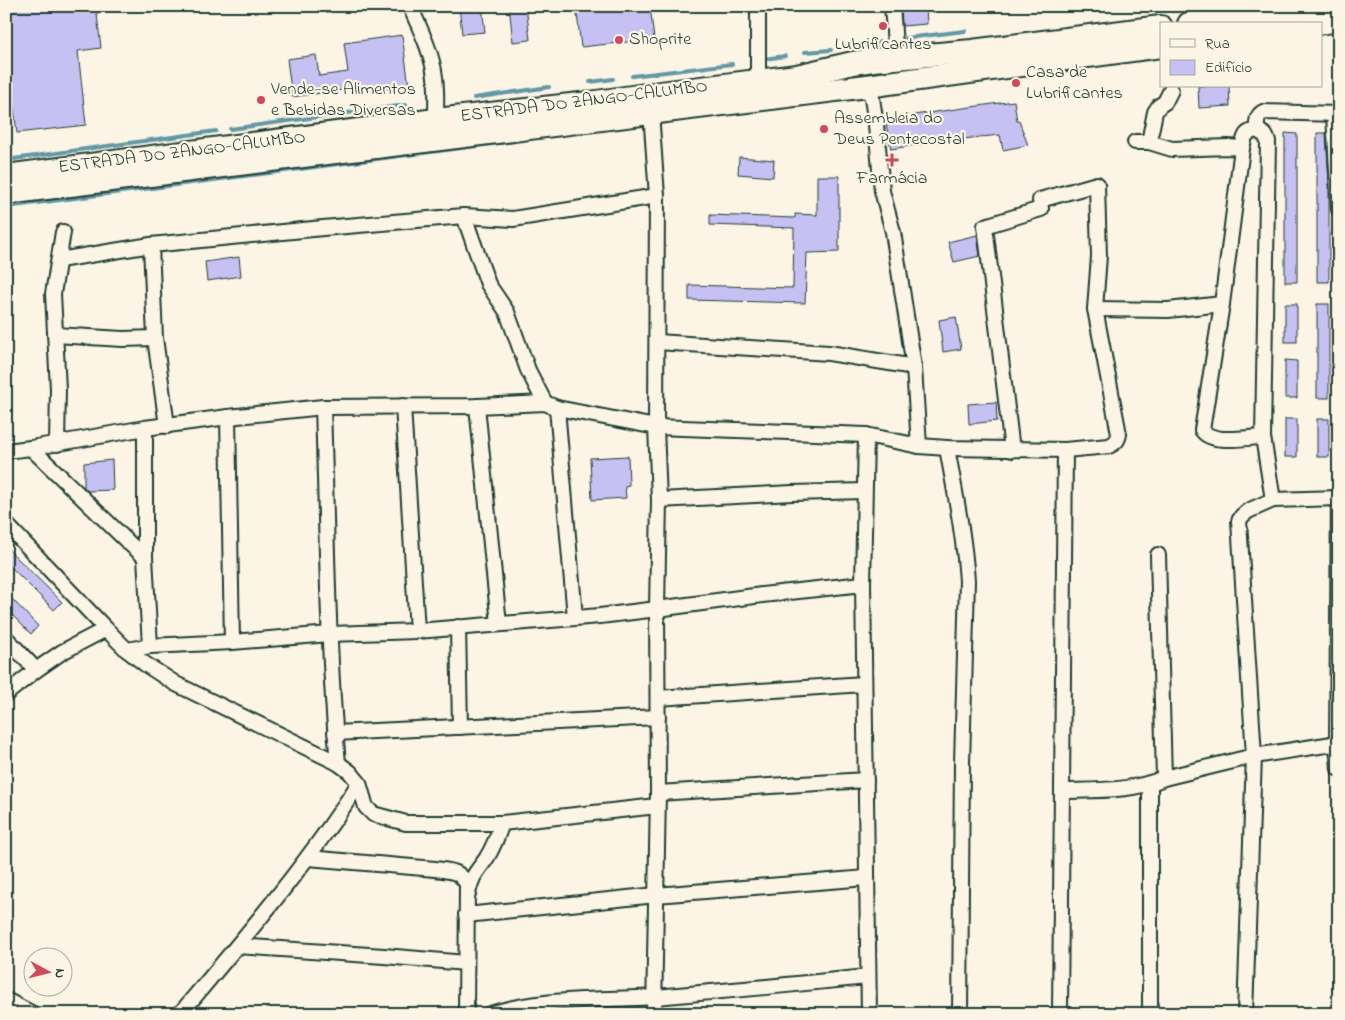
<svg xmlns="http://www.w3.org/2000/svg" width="1345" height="1020" viewBox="0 0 1345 1020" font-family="'Indie Flower',sans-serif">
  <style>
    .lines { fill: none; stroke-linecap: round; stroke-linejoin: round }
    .stream { stroke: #6298a5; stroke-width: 4 }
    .building { fill: #c7c0f2; stroke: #1f3d34 }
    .minor-casing { stroke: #1f3d34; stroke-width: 18 }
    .primary-casing { stroke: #1f3d34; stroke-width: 26 }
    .minor { stroke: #fcf5e5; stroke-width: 14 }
    .primary { stroke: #fcf5e5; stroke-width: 22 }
    .poi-dot { fill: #d1495b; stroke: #fcf5e5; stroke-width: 2 }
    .labels { text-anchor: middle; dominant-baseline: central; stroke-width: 4.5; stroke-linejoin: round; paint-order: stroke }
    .poi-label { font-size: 18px; fill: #1f3d34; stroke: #fcf5e5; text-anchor: start }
    .street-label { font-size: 18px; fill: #1f3d34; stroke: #fcf5e5 }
  </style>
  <rect width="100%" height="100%" fill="#fcf5e5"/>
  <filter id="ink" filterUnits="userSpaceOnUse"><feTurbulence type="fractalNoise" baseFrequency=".02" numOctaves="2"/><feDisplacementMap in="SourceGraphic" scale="10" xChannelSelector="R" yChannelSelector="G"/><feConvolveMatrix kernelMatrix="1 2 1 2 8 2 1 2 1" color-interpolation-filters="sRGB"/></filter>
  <g filter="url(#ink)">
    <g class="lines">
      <g class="stream">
        <polyline points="906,38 965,31"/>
        <polyline points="854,46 880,42"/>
        <polyline points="805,52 831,50"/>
        <polyline points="764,59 785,56"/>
        <polyline points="632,76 732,64"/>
        <polyline points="590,82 613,79"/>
        <polyline points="474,98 549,87"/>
        <polyline points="230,129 406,105"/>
        <polyline points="6,160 216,131"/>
        <polyline points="6,207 515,141"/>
      </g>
    </g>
    <g class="building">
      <polygon points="6,6 96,6 101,48 78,51 86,125 17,133 6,49"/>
      <polygon points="459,6 482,6 485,32 462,34"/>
      <polygon points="509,6 526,6 530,40 513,42"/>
      <polygon points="576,6 650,6 654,39 581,47"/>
      <polygon points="901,6 926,6 927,24 902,26"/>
      <polygon points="402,35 409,86 351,94 350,89 292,97 287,59 316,55 319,76 348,72 344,43"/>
      <polygon points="1198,86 1229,86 1230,106 1199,108"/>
      <polygon points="1014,101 1017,121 1019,121 1028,145 1003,150 1000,135 935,142 891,149 885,119"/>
      <polygon points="1285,133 1297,134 1297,282 1285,282"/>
      <polygon points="1317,133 1326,133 1329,184 1329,282 1317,282"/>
      <polygon points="739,157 774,160 773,177 738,174"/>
      <polygon points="817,176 839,176 839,252 807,253 805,303 689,300 689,285 793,288 794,228 710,225 710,215 795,218 795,214 817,215"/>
      <polygon points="977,235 980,256 954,262 948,242"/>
      <polygon points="239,257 241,276 207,281 205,262"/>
      <rect x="1285" y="304" width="12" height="38"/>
      <rect x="1317" y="304" width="12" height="94"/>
      <polygon points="956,317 961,349 943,352 939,320"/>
      <polygon points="1285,360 1297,361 1297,398 1285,398"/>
      <polygon points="996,402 997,421 969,424 968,404"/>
      <rect x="1285" y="419" width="12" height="38"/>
      <rect x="1317" y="419" width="12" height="38"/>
      <polygon points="628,456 629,485 625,486 626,498 592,500 590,458"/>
      <polygon points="112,460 113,490 88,491 84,488 84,463"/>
      <polygon points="6,547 62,602 54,610 6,562"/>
      <polygon points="12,599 38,626 31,634 6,609 6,605"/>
    </g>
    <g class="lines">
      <defs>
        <g id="minor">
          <path d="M410,6C420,29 432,52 435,77C437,91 436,106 436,120"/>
          <polyline points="892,6 896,58"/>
          <polyline points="758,80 758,6"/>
          <polyline points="867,86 872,98 876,125 882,191 893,232 914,367 919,446"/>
          <polyline points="651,112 657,196 656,427 659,500 657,609 658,793 654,1014"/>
          <polyline points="1334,114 1339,209"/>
          <path d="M1257,130C1257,122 1256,116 1263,112L1339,114"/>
          <polyline points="1135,142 1149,142 1172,149 1228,147 1242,148"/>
          <polyline points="1149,142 1155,112 1159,106 1165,102 1171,90"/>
          <polyline points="464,216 488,284 507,312 528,370 545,403"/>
          <polyline points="151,245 323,228 464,216 513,219 657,196"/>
          <polyline points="59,260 151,245 155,338 167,426"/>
          <polyline points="1095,309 1168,310 1222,304"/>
          <polyline points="55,335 123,339 155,338"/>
          <polyline points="657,342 829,353 914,367"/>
          <polyline points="403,406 417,631"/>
          <polyline points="477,406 499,624"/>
          <path d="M323,407C327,526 327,645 338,763"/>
          <polyline points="557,408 575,617"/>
          <polyline points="228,417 232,642"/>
          <polyline points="145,428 145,557 150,646"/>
          <polyline points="866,435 863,584 869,1014"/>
          <path d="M1263,437C1247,437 1212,445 1202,430L1222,304L1242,148C1245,137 1244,132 1257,130L1265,135L1268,141L1263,437L1273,500"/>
          <polyline points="57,444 58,389 53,294 63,232"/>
          <polyline points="31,448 130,544 145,557"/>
          <path d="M947,448C955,492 964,536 967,581L962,763L960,1014"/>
          <path d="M6,451L31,448L145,428L228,417L323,407L477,406L545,403L557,408L656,427L866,435L919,446L947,448L1065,450L1109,446C1115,443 1118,441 1119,434L1095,309L1099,256L1097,184L1040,200L1041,209L985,226L1012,450"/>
          <polyline points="1339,494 1337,744 1339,769"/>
          <polyline points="659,500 792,493 864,491"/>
          <polyline points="6,524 106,629 127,650 145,664 176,684 338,763 350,772 359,783 366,807 373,814 406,823 502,823 657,806"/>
          <polyline points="1158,555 1164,778"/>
          <polyline points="458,627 460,727"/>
          <polyline points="6,638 36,670"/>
          <polyline points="127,650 150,646 232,642 330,634 417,631 600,616 657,609 762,595 863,584"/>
          <polyline points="6,694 36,670 62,652 106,629"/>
          <polyline points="658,698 864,684"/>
          <polyline points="335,733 658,717"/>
          <polyline points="1150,784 1150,1014"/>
          <path d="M1062,791C1095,790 1132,792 1164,778L1254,756L1339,743"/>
          <polyline points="658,793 866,780"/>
          <path d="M308,858L435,869C450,871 459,870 467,884L466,1014"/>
          <path d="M468,894C472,875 476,873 486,859C493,848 498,835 502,823"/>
          <polyline points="466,915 656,895 867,878"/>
          <polyline points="237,946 384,956 466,963"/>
          <polyline points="6,1000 33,1014"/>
          <path d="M180,1014C243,939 307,865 359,783"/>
          <path d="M490,1014C544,997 600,1001 656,997C726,991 797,984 867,977"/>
          <polyline points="1060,1014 1065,450"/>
          <polyline points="1245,1014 1254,756 1239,521 1242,516 1248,511 1273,500 1339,498"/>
        </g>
        <g id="primary">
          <polyline points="1189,24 1322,6"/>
          <polyline points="1312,24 1339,20"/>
          <polyline points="6,176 436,120 589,103 660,93 797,76 853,63 873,60 972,51 1161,27"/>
          <polyline points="6,193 867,86 1161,46"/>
        </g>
      </defs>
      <use href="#minor" class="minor-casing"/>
      <use href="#primary" class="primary-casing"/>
      <use href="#minor" class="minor"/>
      <use href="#primary" class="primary"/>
    </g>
  </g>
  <g class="poi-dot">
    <circle cx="883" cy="26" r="5"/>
    <circle cx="619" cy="40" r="5"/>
    <circle cx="1016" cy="83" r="5"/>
    <circle cx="261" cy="100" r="5"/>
    <circle cx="824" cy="129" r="5"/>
    <path d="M889.5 152.5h5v5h5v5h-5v5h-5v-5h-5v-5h5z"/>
  </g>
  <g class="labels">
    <g class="poi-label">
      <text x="629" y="40">Shoprite</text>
      <text x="883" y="45" text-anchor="middle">Lubrificantes</text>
      <text x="1026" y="73">Casa de<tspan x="1026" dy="21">Lubrificantes</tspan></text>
      <text x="271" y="90">Vende-se Alimentos<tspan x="271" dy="21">e Bebidas Diversas</tspan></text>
      <text x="834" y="119">Assembleia do<tspan x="834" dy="21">Deus Pentecostal</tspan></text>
      <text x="892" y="179" text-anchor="middle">Farmácia</text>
    </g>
    <g class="street-label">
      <text transform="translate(584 102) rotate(-7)">ESTRADA DO ZANGO-CALUMBO</text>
      <text transform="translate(182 153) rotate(-7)">ESTRADA DO ZANGO-CALUMBO</text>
    </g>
  </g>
  <rect width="1345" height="1020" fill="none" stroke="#fcf5e5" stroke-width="25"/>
  <rect x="12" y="12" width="1320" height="995" fill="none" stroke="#1f3d34" stroke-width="2" filter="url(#ink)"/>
  <rect x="1160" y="22" width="162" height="65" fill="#fcf5e5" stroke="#a4ab9e"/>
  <rect x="1170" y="39" width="25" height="8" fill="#fcf5e5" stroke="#a4ab9e"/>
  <text x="1205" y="48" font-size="15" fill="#1f3d34">Rua</text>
  <rect x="1170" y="60" width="25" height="15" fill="#c7c0f2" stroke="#a4ab9e"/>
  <text x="1205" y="72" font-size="15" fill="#1f3d34">Edifício</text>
  <g transform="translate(48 972) rotate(97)"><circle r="24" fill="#fcf5e5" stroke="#a4ab9e"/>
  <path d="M0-4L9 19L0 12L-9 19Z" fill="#d1495b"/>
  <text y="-8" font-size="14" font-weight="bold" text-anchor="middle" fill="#1f3d34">N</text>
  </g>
</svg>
